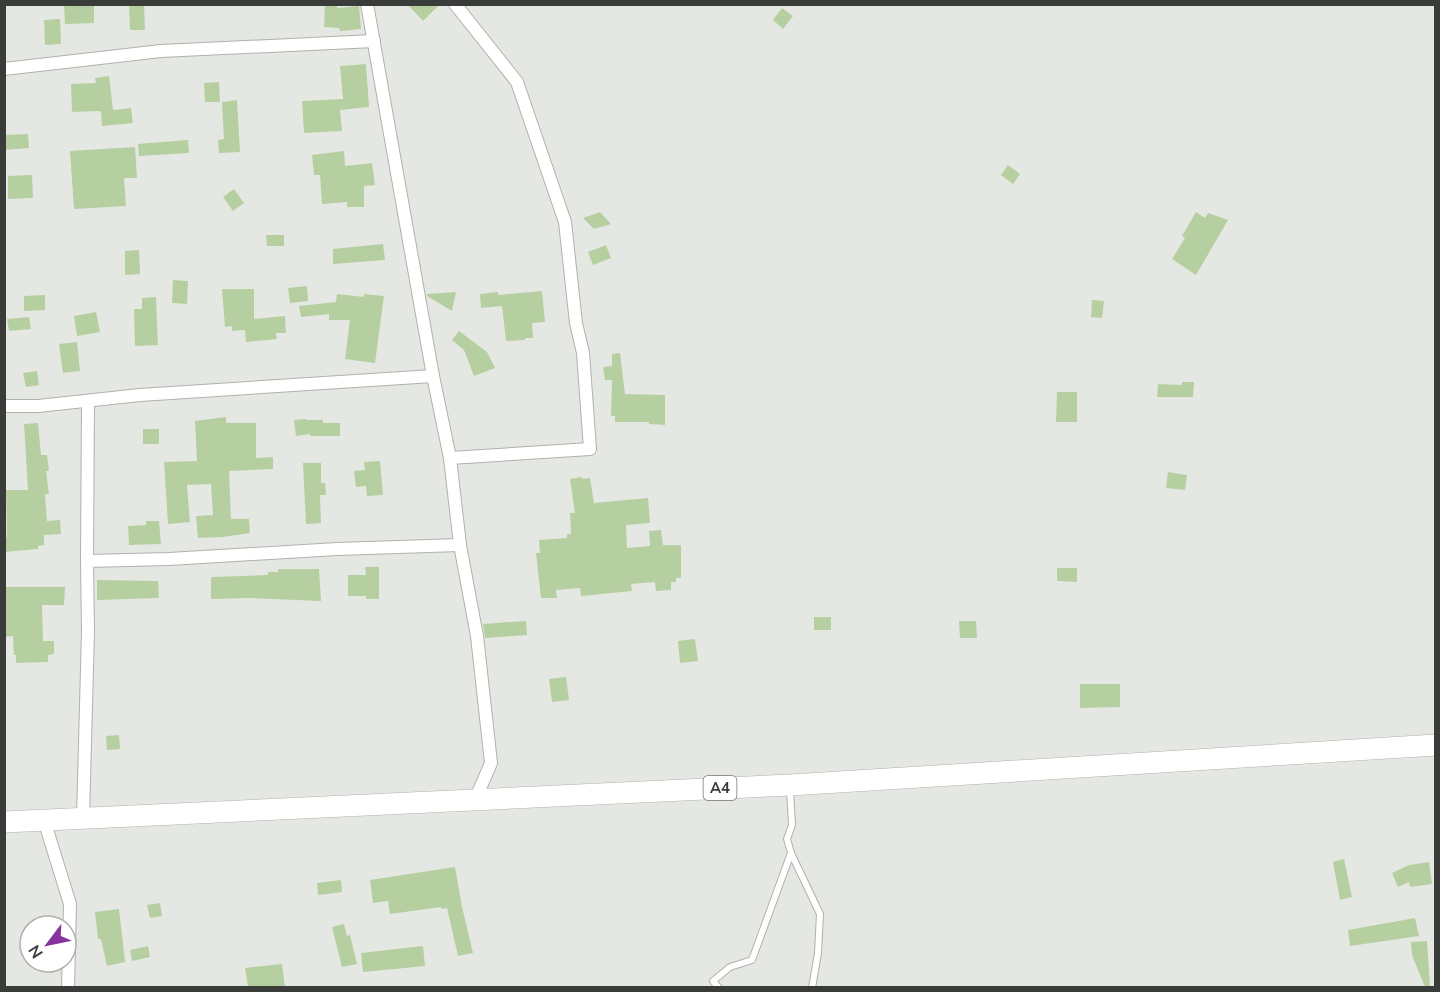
<svg xmlns="http://www.w3.org/2000/svg" width="1440" height="992" viewBox="0 0 1440 992" font-family="'Nunito Sans',sans-serif">
  <style>
    .building { fill: #b6cfa0 }
    .lines { fill: none; stroke-linecap: round; stroke-linejoin: round }
    .service-casing { stroke: #afb2ac; stroke-width: 8 }
    .minor-casing { stroke: #afb2ac; stroke-width: 14 }
    .trunk-casing { stroke: #afb2ac; stroke-width: 22 }
    .service { stroke: #fff; stroke-width: 6 }
    .minor { stroke: #fff; stroke-width: 12 }
    .trunk { stroke: #fff; stroke-width: 21 }
    .labels { text-anchor: middle; dominant-baseline: central; stroke-width: 6; stroke-linejoin: round; paint-order: stroke }
    .shield { fill: #fff; stroke: #757674; stroke-width: 1.5 }
    .shield-label { font-size: 15px; font-weight: bold; fill: #3a3c39 }
  </style>
  <rect width="100%" height="100%" fill="#e5e8e2"/>
  <g class="building">
    <polygon points="64,4 94,4 94,23 65,24"/>
    <polygon points="129,4 144,4 145,30 130,30"/>
    <polygon points="325,4 338,4 337,8 359,6 361,29 340,31 339,28 324,27"/>
    <polygon points="407,4 440,4 423,21"/>
    <polygon points="782,8 793,16 783,29 773,20"/>
    <polygon points="60,19 61,44 45,45 44,20"/>
    <polygon points="366,64 369,107 340,110 342,131 304,133 302,101 343,99 340,66"/>
    <polygon points="109,76 113,110 131,108 133,123 102,126 101,112 99,111 72,112 71,84 96,83 95,78"/>
    <polygon points="219,82 220,102 205,102 204,83"/>
    <polygon points="237,100 240,152 219,153 218,140 224,139 222,102"/>
    <polygon points="28,134 29,148 4,150 4,135"/>
    <polygon points="188,140 189,153 139,156 138,144"/>
    <polygon points="135,147 137,178 124,178 126,206 74,209 70,151"/>
    <polygon points="344,151 345,166 372,163 375,185 364,186 364,207 347,207 347,202 322,204 320,175 314,175 312,155"/>
    <polygon points="1008,165 1020,174 1013,184 1001,175"/>
    <polygon points="32,175 33,198 8,199 8,176"/>
    <polygon points="234,189 244,203 233,211 223,197"/>
    <polygon points="600,212 611,224 594,229 583,218"/>
    <polygon points="1196,212 1205,218 1208,213 1228,220 1196,275 1172,259 1185,238 1182,236"/>
    <polygon points="266,235 284,235 284,246 267,246"/>
    <polygon points="383,244 385,260 333,264 333,249"/>
    <polygon points="606,245 611,258 593,265 588,252"/>
    <polygon points="139,250 140,274 125,275 125,251"/>
    <polygon points="173,280 188,281 187,304 172,303"/>
    <polygon points="307,286 308,301 290,303 288,288"/>
    <polygon points="222,289 254,289 254,319 285,316 286,333 276,333 277,339 246,342 245,330 232,331 232,326 225,327"/>
    <polygon points="542,291 545,322 532,323 533,338 525,338 525,340 506,341 502,306 481,308 480,294 498,292 498,295"/>
    <polygon points="456,292 452,311 427,296 427,294"/>
    <polygon points="337,294 364,297 364,294 384,296 375,363 345,359 350,320 329,320 329,314 301,317 299,306 336,302"/>
    <polygon points="45,295 45,310 24,311 24,296"/>
    <polygon points="156,297 158,345 135,346 134,309 142,309 142,298"/>
    <polygon points="1092,300 1104,301 1102,318 1091,317"/>
    <polygon points="96,312 100,332 77,336 74,316"/>
    <polygon points="29,317 31,329 9,331 7,319"/>
    <polygon points="459,331 487,352 495,368 474,376 464,350 452,340"/>
    <polygon points="77,342 80,371 63,373 59,344"/>
    <polygon points="620,353 625,394 665,395 665,425 649,424 649,422 615,422 615,416 611,416 612,380 605,380 603,367 612,366 612,354"/>
    <polygon points="37,371 39,385 26,387 23,373"/>
    <polygon points="1182,382 1194,382 1193,397 1157,397 1158,384 1182,385"/>
    <polygon points="1057,392 1077,392 1077,422 1056,422"/>
    <polygon points="226,417 226,423 256,423 256,458 273,457 273,469 229,471 231,519 249,519 250,533 223,537 198,538 196,516 213,515 211,484 187,485 190,522 168,524 164,462 197,461 195,421"/>
    <polygon points="306,419 307,420 323,420 323,423 340,423 340,436 310,436 310,434 296,436 294,420"/>
    <polygon points="38,423 41,455 47,455 49,471 46,471 49,494 45,494 47,521 60,520 61,534 44,535 44,545 38,546 38,549 4,552 4,537 7,537 6,490 28,490 24,424"/>
    <rect x="143" y="429" width="16" height="15"/>
    <polygon points="380,461 383,495 367,496 366,486 356,487 354,471 365,470 364,462"/>
    <polygon points="303,463 321,463 321,483 325,483 326,495 320,495 321,523 306,524"/>
    <polygon points="1168,472 1187,475 1185,490 1166,488"/>
    <polygon points="582,477 582,479 590,478 594,503 648,498 650,523 626,525 627,548 650,546 649,531 661,530 663,545 681,545 681,578 676,578 676,582 671,582 671,590 656,591 655,582 631,584 632,591 581,596 580,588 556,590 557,598 541,598 536,553 540,553 539,540 567,538 567,534 571,534 570,513 575,513 570,479"/>
    <polygon points="146,521 159,521 161,544 129,545 128,526 146,525"/>
    <polygon points="365,567 379,567 379,599 366,599 366,596 348,596 348,575 366,575"/>
    <polygon points="1057,568 1077,568 1077,582 1057,581"/>
    <polygon points="278,569 319,569 321,601 250,598 211,599 211,577 268,575 268,572 278,572"/>
    <polygon points="97,580 158,581 159,598 97,600"/>
    <polygon points="4,587 65,587 64,605 42,605 43,641 54,641 54,654 48,655 48,662 16,663 16,655 14,655 13,636 4,637"/>
    <rect x="814" y="617" width="17" height="13"/>
    <polygon points="526,621 527,635 485,638 483,624"/>
    <polygon points="959,621 976,621 977,638 960,638"/>
    <polygon points="695,639 698,661 680,663 678,641"/>
    <polygon points="566,677 569,700 552,702 549,679"/>
    <polygon points="1080,684 1120,684 1120,707 1080,708"/>
    <polygon points="119,735 120,749 107,750 106,736"/>
    <polygon points="1344,859 1352,897 1340,900 1333,862"/>
    <polygon points="1429,862 1432,884 1410,887 1409,882 1398,887 1392,873 1409,865"/>
    <polygon points="455,867 462,907 473,953 458,956 447,908 441,909 441,907 390,914 388,901 373,903 370,880"/>
    <polygon points="341,880 342,892 318,895 317,883"/>
    <polygon points="160,903 162,916 150,918 147,905"/>
    <polygon points="119,909 125,962 107,966 101,939 98,939 95,912"/>
    <polygon points="1415,918 1419,936 1350,946 1348,930"/>
    <polygon points="344,924 347,936 350,935 357,964 342,967 332,927"/>
    <polygon points="1427,941 1430,987 1425,987 1412,955 1411,942"/>
    <polygon points="148,946 150,957 132,961 130,950"/>
    <polygon points="423,946 425,966 363,972 361,953"/>
    <polygon points="282,964 285,987 248,987 245,968"/>
  </g>
  <g class="lines">
    <defs>
      <g id="service">
        <polyline points="790,790 792,825 787,839 791,853 820,914 818,953 812,988"/>
        <polyline points="719,988 713,981 730,967 752,960 791,853"/>
      </g>
      <g id="minor">
        <polyline points="367,4 433,376 450,458 460,545 477,636 491,763 475,800"/>
        <polyline points="4,69 161,51 374,41"/>
        <polyline points="4,406 38,406 140,395 433,376"/>
        <polyline points="450,458 590,449 583,353 576,323 565,222 517,82 455,4"/>
        <polyline points="87,561 88,401"/>
        <polyline points="83,818 88,631 87,561 169,559 337,549 460,545"/>
        <polyline points="44,820 70,904 68,988"/>
      </g>
      <polyline id="trunk" points="4,822 790,785 1436,745"/>
    </defs>
    <use href="#service" class="service-casing"/>
    <use href="#minor" class="minor-casing"/>
    <use href="#trunk" class="trunk-casing"/>
    <use href="#service" class="service"/>
    <use href="#minor" class="minor"/>
    <use href="#trunk" class="trunk"/>
  </g>
  <g class="labels">
    <rect class="shield" x="703.5" y="776" width="33" height="24" rx="4.5"/>
    <g class="shield-label">
      <text x="720" y="788">A4</text>
    </g>
  </g>
  <rect width="1440" height="992" fill="none" stroke="#3a3c39" stroke-width="12"/>
  <g transform="translate(48 944) rotate(238)"><circle r="28" fill="#ffffff" stroke="#b0b1b0" stroke-width="1.5"/>
  <path d="M0-4.5L10 22L0 15L-10 22Z" fill="#8632a1"/>
  <text y="-9" font-size="16" font-weight="bold" text-anchor="middle" fill="#3a3c39">N</text>
  </g>
</svg>
